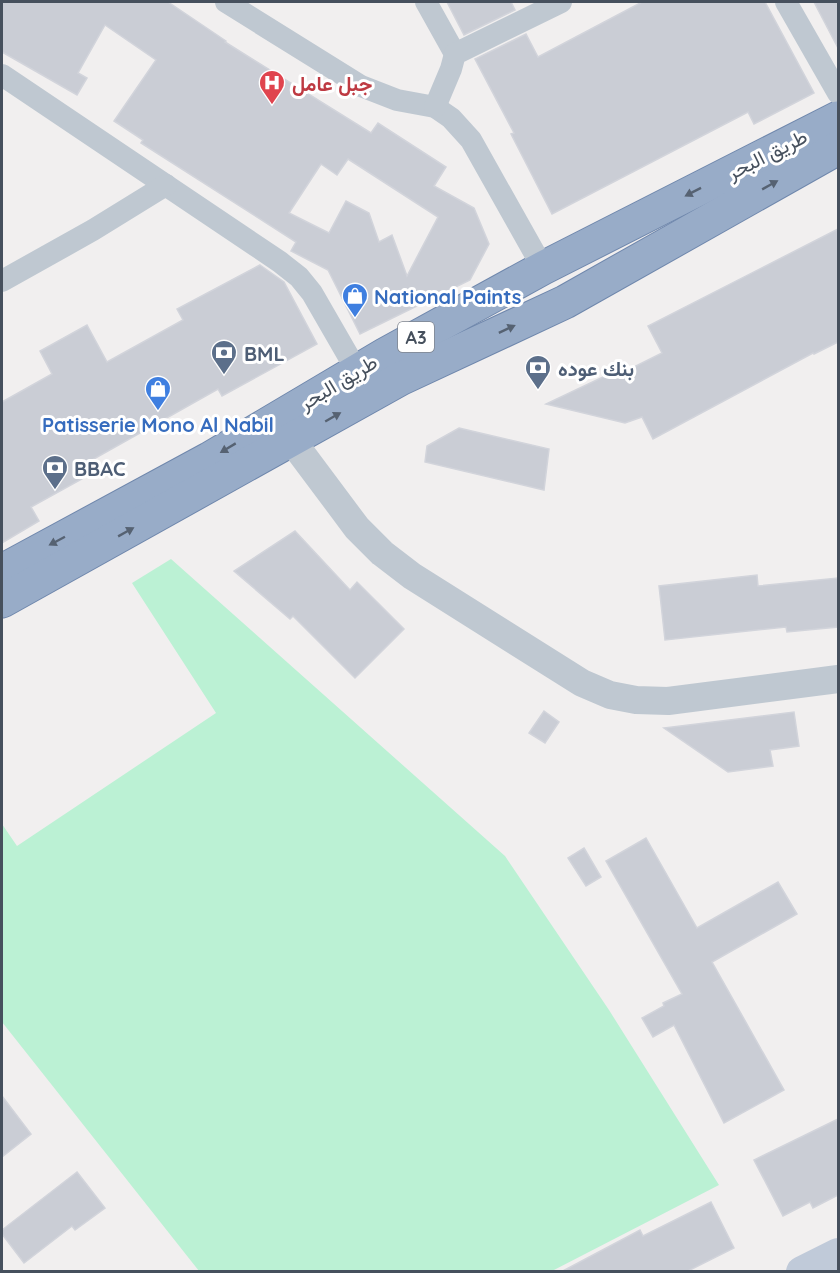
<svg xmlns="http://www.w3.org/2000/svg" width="840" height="1273" viewBox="0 0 840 1273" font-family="Quicksand,Vazirmatn,sans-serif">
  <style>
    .green { fill: #bbf1d4 }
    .building { fill: #cacdd5; stroke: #d2d4db; stroke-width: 1.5; fill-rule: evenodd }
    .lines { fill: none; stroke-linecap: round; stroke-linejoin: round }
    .trunk-casing { stroke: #6f87ac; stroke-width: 35 }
    .minor { stroke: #bfc8d1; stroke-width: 22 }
    .tertiary { stroke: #bfc8d1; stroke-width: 28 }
    .secondary { stroke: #c0cad9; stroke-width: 32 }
    .trunk { stroke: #98acc8; stroke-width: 33 }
    .oneway { fill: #566272 }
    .labels { text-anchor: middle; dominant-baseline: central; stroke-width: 6; stroke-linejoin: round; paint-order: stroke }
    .shield { fill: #fff; stroke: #7e848e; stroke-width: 1.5 }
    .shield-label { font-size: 18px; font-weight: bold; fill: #46505d }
    .health-label { font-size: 20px; font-weight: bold; fill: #be3a42; stroke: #fff; text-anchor: start }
    .street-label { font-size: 20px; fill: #46505d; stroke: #fff }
    .shop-label { font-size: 20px; font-weight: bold; fill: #366cbe; stroke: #fff; text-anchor: start }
    .service-label { font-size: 20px; font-weight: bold; fill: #4e5e75; stroke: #fff; text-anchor: start }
  </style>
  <rect width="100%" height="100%" fill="#f1efef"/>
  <polygon class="green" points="171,559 505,856 609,1010 719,1185 552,1271 199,1271 2,1022 2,824 17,846 216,713 132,583"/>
  <g class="building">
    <path d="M2,2H168L226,41L225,42L371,133L378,123L446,167L434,186L474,208L489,244L470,280L360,334L328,270L291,251L296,242L141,143L143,140L114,121L156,60L105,25L78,73L87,78L77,95L2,52ZM348,159L438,217L407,276L392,235L379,242L369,213L346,201L329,233L289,213L321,164L337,175Z"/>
    <polygon points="447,2 511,2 515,10 464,35"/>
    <polygon points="642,2 765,2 814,93 754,124 748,112 552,214 511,134 514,133 475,59 526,34 538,57"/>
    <polygon points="814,2 838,2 838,48"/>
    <polygon points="838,229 838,342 814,354 813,353 653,439 642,417 625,423 546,404 624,367 626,371 662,353 648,326"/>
    <polygon points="260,265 284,282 317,344 222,396 218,389 83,465 89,475 31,507 39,521 2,543 2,402 52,374 40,351 87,325 107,362 183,320 177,309"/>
    <polygon points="459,428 549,449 544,490 425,462 427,446"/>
    <polygon points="295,531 350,590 357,582 404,629 355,678 293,616 290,619 234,571"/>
    <polygon points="757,575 758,586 838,578 838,627 787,632 786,627 665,640 659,586"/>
    <polygon points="544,711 559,722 545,743 529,733"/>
    <polygon points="794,712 799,746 770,750 773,766 728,772 664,728"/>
    <polygon points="646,838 697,928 778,882 797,914 712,962 784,1090 724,1123 674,1025 653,1037 642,1018 664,1006 663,1003 682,994 606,861"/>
    <polygon points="584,848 601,877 586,886 568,858"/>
    <polygon points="2,1096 31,1134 2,1157"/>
    <polygon points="838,1119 838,1195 813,1208 810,1202 783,1216 754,1160"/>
    <polygon points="77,1172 105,1208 75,1230 72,1226 24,1263 2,1234 2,1230"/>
    <polygon points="711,1202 734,1248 686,1272 561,1272 640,1230 643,1236"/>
  </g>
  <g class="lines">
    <defs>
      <g id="trunk">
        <polyline points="2,571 209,459 386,354 543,268 838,118"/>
        <polyline points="2,601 400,379 565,302 838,148"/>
      </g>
    </defs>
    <use href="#trunk" class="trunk-casing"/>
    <g class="minor">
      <polyline points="226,2 361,86 397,100 435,107 451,118 471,140 543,268"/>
      <polyline points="426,2 455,54"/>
      <polyline points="786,2 838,93"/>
      <polyline points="2,75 280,262 299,277 312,293 357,371"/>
      <polyline points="435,107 451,69 455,54 561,2"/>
      <polyline points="2,281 93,230 166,185"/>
    </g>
    <polyline class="tertiary" points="292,441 357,528 382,553 412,576 582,683 610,695 636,700 668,701 838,679"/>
    <polyline class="secondary" points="802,1272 838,1254"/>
    <use href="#trunk" class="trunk"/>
  </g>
  <defs><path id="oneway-solid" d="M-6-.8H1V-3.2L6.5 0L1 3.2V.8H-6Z" transform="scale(1.5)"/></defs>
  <g class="oneway">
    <use href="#oneway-solid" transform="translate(770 185) rotate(-29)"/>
    <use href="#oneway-solid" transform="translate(693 192) rotate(153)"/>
    <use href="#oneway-solid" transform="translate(507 329) rotate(-25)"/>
    <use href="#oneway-solid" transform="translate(333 417) rotate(-30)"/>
    <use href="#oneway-solid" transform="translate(228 448) rotate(149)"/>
    <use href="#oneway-solid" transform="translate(126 532) rotate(-29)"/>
    <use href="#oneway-solid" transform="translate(57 541) rotate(152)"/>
  </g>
  <defs>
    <symbol id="hospital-pin" viewBox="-11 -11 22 30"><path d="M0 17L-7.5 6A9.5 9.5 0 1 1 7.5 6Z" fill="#e0444e" stroke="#fff"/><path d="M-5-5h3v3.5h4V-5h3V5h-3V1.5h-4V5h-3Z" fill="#fff"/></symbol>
    <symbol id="shop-pin" viewBox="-11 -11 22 30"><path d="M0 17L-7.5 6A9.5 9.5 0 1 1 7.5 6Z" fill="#3f7fe0" stroke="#fff"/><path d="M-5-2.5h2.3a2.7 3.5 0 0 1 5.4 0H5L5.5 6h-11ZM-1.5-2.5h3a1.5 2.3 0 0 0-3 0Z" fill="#fff"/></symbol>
    <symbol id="bank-pin" viewBox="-11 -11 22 30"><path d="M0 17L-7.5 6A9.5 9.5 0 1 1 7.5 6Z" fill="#5c6f8a" stroke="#fff"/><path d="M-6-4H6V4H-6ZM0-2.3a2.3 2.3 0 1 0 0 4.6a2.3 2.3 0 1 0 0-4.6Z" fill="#fff"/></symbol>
  </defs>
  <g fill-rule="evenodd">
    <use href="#hospital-pin" x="257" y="68" width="30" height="40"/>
    <use href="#shop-pin" x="340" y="281" width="30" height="40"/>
    <use href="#bank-pin" x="209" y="338" width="30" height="40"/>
    <use href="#bank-pin" x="523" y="353" width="30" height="40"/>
    <use href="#shop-pin" x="143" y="374" width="30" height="40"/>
    <use href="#bank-pin" x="40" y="453" width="30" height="40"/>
  </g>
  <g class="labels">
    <rect class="shield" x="398" y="322" width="36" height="30" rx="4.5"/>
    <g class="shield-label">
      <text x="416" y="337">A3</text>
    </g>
    <g class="health-label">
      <text x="292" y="83">جبل عامل</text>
    </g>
    <g class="street-label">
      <text transform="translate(767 154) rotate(-27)">طريق البحر</text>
      <text transform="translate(338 382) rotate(-31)">طريق البحر</text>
    </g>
    <g class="shop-label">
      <text x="374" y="296">National Paints</text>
      <text x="158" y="424" text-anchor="middle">Patisserie Mono Al Nabil</text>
    </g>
    <g class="service-label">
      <text x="244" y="353">BML</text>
      <text x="558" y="368">بنك عوده</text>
      <text x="74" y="468">BBAC</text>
    </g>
  </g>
  <rect width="840" height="1273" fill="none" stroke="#46505d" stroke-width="6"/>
</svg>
